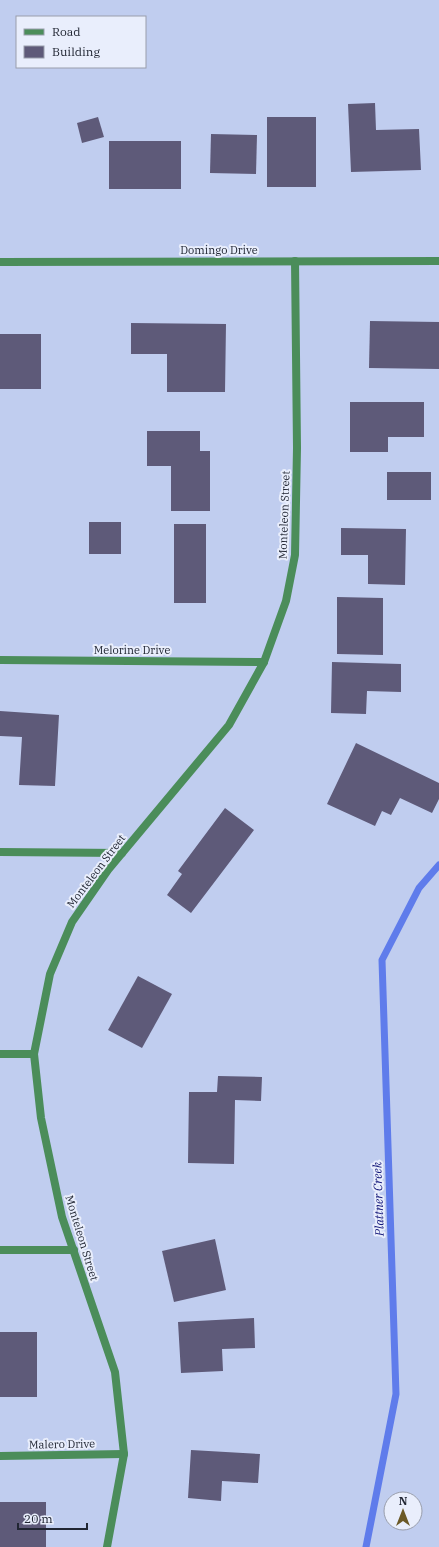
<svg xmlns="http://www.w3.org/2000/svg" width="439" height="1547" viewBox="0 0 439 1547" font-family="'IBM Plex Serif',serif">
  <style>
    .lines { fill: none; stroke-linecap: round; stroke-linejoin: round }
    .stream { stroke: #5f7ceb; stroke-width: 7 }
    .building { fill: #5e5a79 }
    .lane { stroke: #4b8d5a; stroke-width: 8 }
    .street { stroke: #4b8d5a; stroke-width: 8 }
    .labels { text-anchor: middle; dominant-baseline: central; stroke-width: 4; stroke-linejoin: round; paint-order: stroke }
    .street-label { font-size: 11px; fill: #212633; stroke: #e9eefc }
    .water-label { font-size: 12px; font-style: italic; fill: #131779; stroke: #e9eefc }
  </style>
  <rect width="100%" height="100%" fill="#c0cdef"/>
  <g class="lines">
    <polyline class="stream" points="366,1547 396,1394 382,960 419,888 439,865"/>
  </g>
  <g class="building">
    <polygon points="375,103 376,130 419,129 421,170 351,172 348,104"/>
    <polygon points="98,117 104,137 82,143 77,123"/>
    <rect x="267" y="117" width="49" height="70"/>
    <polygon points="211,134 257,135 256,174 210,173"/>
    <rect x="109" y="141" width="72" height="48"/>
    <polygon points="370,321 439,322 439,369 369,368"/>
    <polygon points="131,323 226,324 225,392 167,392 167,354 131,354"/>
    <rect x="0" y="334" width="41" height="55"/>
    <polygon points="350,402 424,402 424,437 388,437 388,452 350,452"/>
    <polygon points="147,431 200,431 200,451 210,451 210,511 171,511 171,466 147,466"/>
    <rect x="387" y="472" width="44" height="28"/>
    <rect x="89" y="522" width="32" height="32"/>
    <rect x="174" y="524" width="32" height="79"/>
    <polygon points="341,528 406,529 405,585 368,584 368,555 341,555"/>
    <polygon points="337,597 383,598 383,655 337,654"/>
    <polygon points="332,662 401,664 401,692 367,691 366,714 331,713"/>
    <polygon points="0,711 59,715 55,786 19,785 22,737 0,736"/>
    <polygon points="356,743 439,783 439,799 432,813 400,798 391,815 382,811 375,826 327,804"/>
    <polygon points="225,808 254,830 191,913 167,895 182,874 178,871"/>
    <polygon points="138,976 172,994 142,1048 108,1030"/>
    <polygon points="218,1076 262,1077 261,1101 235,1100 234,1164 188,1163 189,1092 217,1092"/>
    <polygon points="215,1239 226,1290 174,1302 162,1251"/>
    <polygon points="254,1318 255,1348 222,1349 223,1371 181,1373 178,1322"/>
    <rect x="0" y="1332" width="37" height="65"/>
    <polygon points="191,1450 260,1454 258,1483 222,1481 221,1501 188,1498"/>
    <rect x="0" y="1502" width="46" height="45"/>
  </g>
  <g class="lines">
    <g class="lane">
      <polyline points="0,852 122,853"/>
      <polyline points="0,1250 74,1250"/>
    </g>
    <g class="street">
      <polyline points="0,262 439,261"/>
      <polyline points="0,660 264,662"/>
      <polyline points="0,1054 34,1054"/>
      <polyline points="0,1456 124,1454"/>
      <polyline points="107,1547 124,1454 115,1372 62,1217 41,1118 34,1054 50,974 72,922 108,870 229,725 264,662 286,601 295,555 297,448 295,261"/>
    </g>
  </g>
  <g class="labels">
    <g class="street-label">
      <text x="219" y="250">Domingo Drive</text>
      <text transform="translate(284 515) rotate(-88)">Monteleon Street</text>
      <text x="132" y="650">Melorine Drive</text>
      <text transform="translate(96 871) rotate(-53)">Monteleon Street</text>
      <text transform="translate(82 1238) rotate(73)">Monteleon Street</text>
      <text transform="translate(62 1444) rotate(-1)">Malero Drive</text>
    </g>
    <g class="water-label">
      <text transform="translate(378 1199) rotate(-92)">Plattner Creek</text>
    </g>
  </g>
  <rect x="16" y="16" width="130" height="52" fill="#e9eefc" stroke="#999eac"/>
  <rect x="24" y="29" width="20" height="6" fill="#4b8d5a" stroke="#999eac"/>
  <text x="52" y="36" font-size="12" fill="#212633">Road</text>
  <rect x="24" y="46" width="20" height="12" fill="#5e5a79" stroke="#999eac"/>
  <text x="52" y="56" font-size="12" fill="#212633">Building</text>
  <g transform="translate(403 1511)"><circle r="19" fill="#e9eefc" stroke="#999eac"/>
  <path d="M0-3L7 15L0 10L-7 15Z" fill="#6b5927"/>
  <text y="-6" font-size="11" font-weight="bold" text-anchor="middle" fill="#212633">N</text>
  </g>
  <path d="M18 1523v6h69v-6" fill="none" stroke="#212633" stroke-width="2"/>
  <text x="24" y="1523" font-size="12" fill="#212633" stroke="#e9eefc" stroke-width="3" paint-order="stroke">20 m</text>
</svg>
